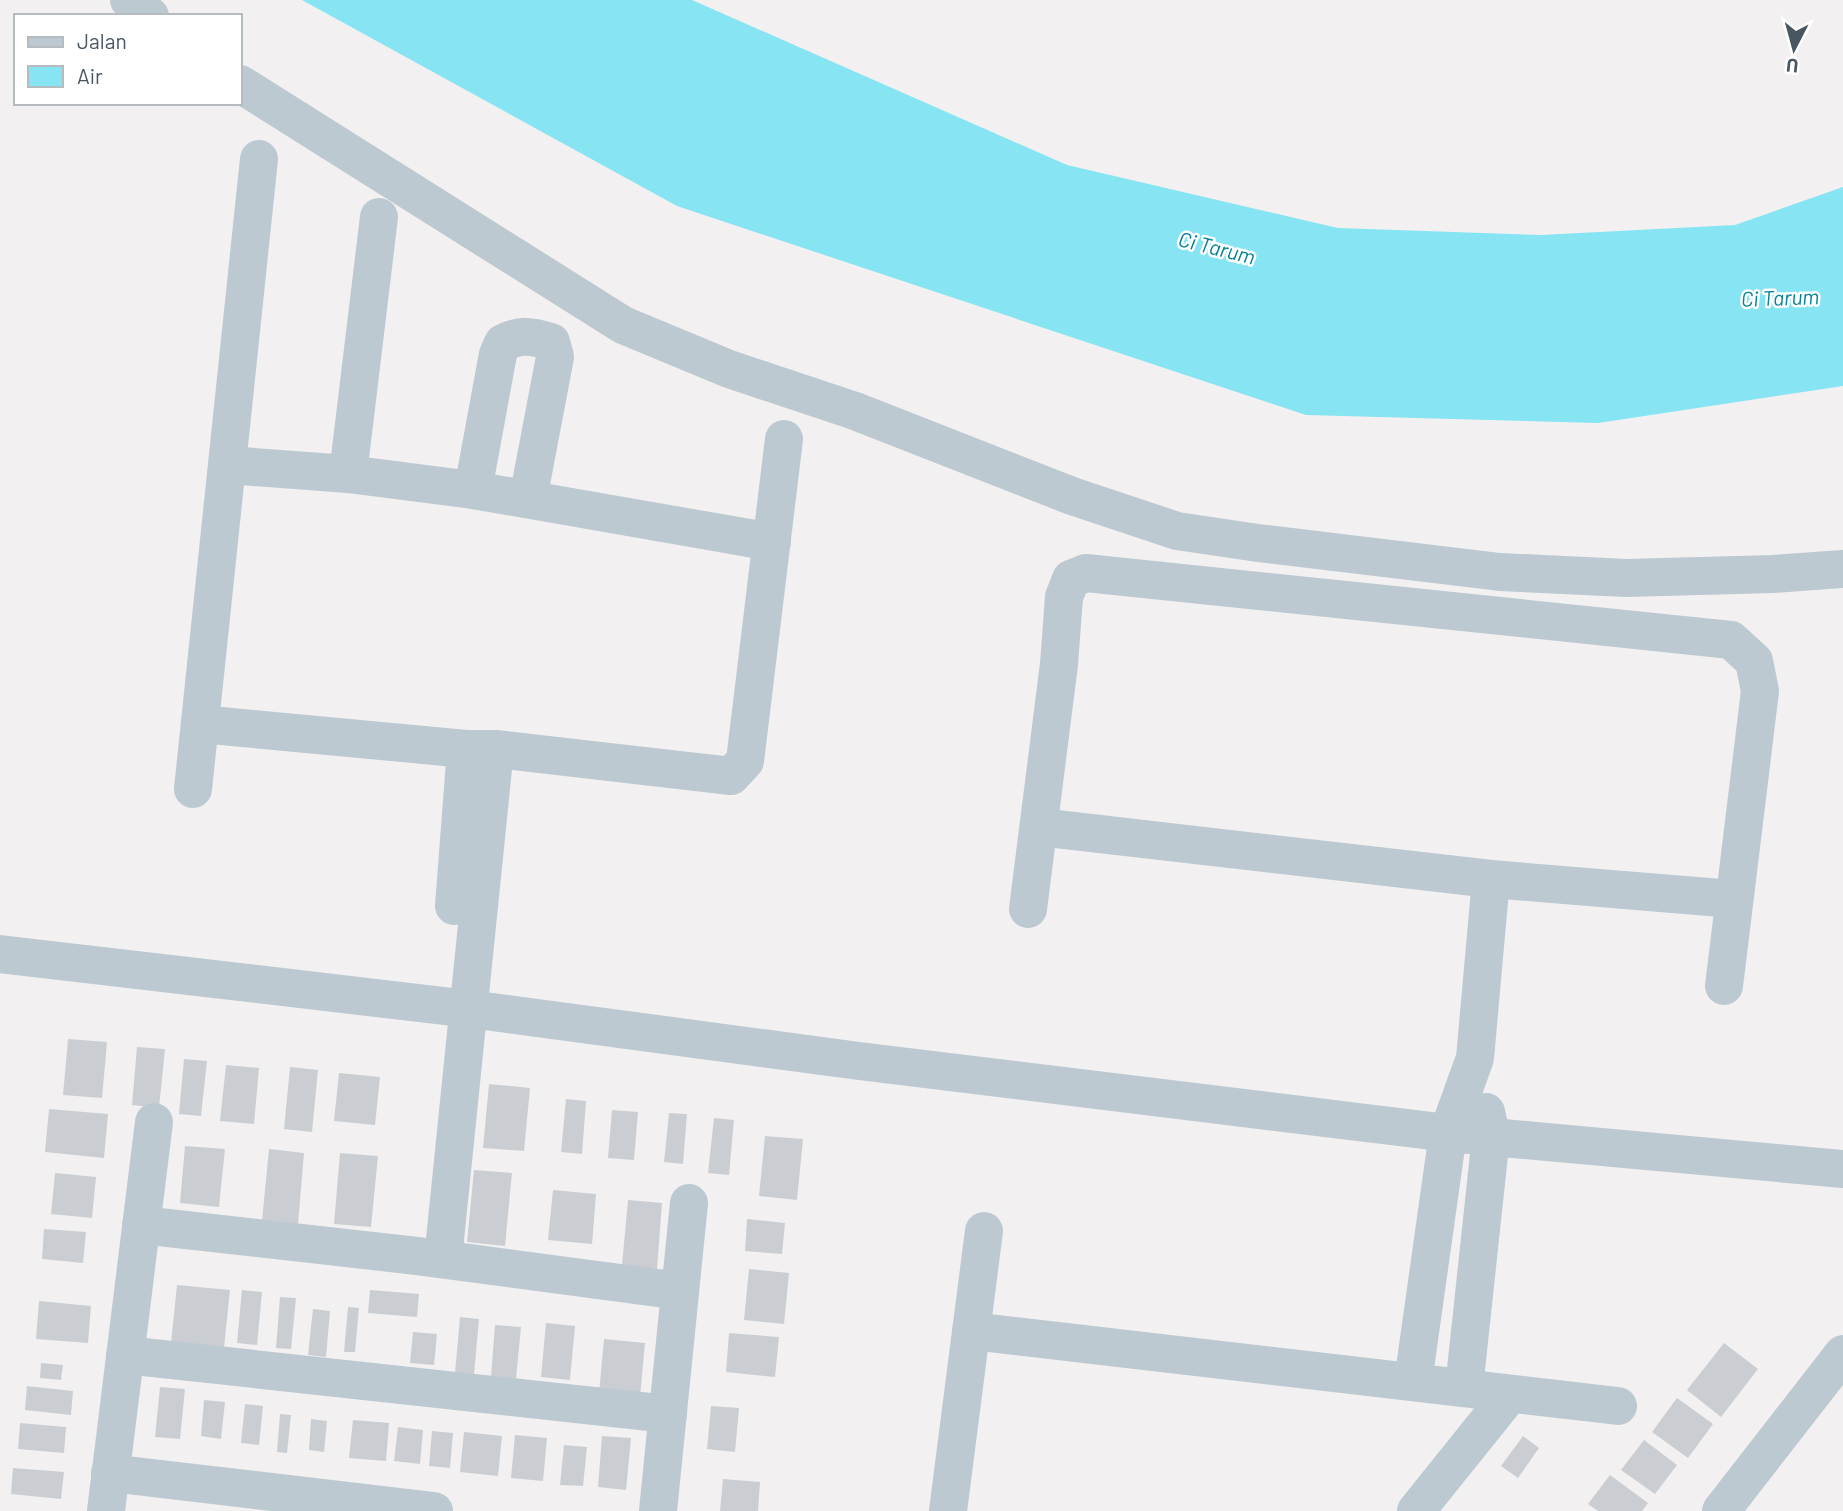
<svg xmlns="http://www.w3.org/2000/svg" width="1843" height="1511" viewBox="0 0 1843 1511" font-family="Barlow,sans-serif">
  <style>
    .water { fill: #86e4f3 }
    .building { fill: #caced3 }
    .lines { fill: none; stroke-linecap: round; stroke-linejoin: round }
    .minor { stroke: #bdc9d1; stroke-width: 38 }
    .labels { text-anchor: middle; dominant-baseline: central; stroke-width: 5; stroke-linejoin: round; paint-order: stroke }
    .water-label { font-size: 21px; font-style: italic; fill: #048297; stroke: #fff }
  </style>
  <rect width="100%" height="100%" fill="#f3f0f1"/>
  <polygon class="water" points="302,0 692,0 1067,165 1338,228 1541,235 1735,225 1843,187 1843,386 1598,423 1306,415 677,206"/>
  <g class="building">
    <polygon points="68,1039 107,1042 102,1098 63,1095"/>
    <polygon points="137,1047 165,1049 159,1108 132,1105"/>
    <polygon points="184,1059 207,1061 201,1116 179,1114"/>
    <polygon points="226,1065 259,1068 254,1124 220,1121"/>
    <polygon points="290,1067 318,1070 312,1132 284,1129"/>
    <polygon points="339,1073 380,1077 375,1125 334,1121"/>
    <polygon points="489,1084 530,1088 524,1151 483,1148"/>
    <polygon points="566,1099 586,1101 582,1154 561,1152"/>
    <polygon points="49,1109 108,1114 104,1158 45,1152"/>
    <polygon points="612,1110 638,1112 634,1160 608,1158"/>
    <polygon points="669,1113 687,1114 683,1164 664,1162"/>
    <polygon points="714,1118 734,1120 729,1175 708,1173"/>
    <polygon points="765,1136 803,1139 797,1200 759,1196"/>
    <polygon points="185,1146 225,1149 219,1207 180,1203"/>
    <polygon points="269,1149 304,1153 298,1224 262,1221"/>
    <polygon points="340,1153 378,1156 371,1227 334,1224"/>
    <polygon points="474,1170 512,1173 505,1246 467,1242"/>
    <polygon points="55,1173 96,1177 92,1218 51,1214"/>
    <polygon points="553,1190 596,1194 592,1244 548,1240"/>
    <polygon points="628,1200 662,1203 657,1269 622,1265"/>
    <polygon points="747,1219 785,1223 782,1254 745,1251"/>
    <polygon points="44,1229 86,1232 83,1263 42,1259"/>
    <polygon points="749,1269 789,1273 784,1324 744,1320"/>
    <polygon points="177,1285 230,1290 224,1348 171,1343"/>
    <polygon points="242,1290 262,1292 257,1345 237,1343"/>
    <polygon points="370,1290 419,1294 417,1317 368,1313"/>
    <polygon points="280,1297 296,1298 291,1349 276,1348"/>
    <polygon points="39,1301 91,1306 88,1343 36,1339"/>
    <polygon points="348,1307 359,1308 355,1352 344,1352"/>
    <polygon points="313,1309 330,1311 326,1357 308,1355"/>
    <polygon points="460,1317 479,1319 474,1375 455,1373"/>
    <polygon points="546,1323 575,1326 570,1380 541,1377"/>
    <polygon points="495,1325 521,1327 516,1379 491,1377"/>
    <polygon points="413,1332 437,1334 434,1365 410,1363"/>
    <polygon points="729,1333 779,1337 775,1377 726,1372"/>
    <polygon points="604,1339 645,1343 640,1397 599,1393"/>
    <polygon points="1724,1343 1758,1369 1721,1417 1687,1390"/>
    <polygon points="41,1363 63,1365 61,1380 40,1378"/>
    <polygon points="27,1386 73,1391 71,1415 25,1410"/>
    <polygon points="160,1387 185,1389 180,1439 155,1437"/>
    <polygon points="1677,1398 1713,1424 1688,1458 1652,1432"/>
    <polygon points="204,1400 225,1402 221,1439 201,1436"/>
    <polygon points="245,1404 263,1406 259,1445 241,1443"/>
    <polygon points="711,1406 739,1408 735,1452 707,1449"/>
    <polygon points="280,1414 291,1415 287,1453 277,1452"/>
    <polygon points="311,1419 327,1421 324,1452 309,1450"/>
    <polygon points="353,1420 389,1423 386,1461 349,1458"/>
    <polygon points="20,1423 66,1427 64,1453 18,1449"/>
    <polygon points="398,1427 423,1430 420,1464 394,1461"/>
    <polygon points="432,1431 453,1433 450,1468 429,1466"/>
    <polygon points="464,1432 502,1436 498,1476 460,1472"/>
    <polygon points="515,1435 547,1438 543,1481 511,1478"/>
    <polygon points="602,1436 631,1438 626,1490 598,1487"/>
    <polygon points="1523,1436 1539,1448 1518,1478 1501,1466"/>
    <polygon points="1644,1440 1677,1465 1655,1494 1621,1470"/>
    <polygon points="564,1445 587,1447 583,1486 560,1485"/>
    <polygon points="13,1468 64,1472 61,1499 11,1494"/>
    <polygon points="1610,1475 1648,1503 1642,1511 1598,1511 1588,1504"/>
    <polygon points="723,1479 760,1482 758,1511 720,1511"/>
  </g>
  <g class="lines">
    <g class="minor">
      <polyline points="129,0 150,16"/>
      <polyline points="240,84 623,325 729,369 855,411 1072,496 1177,531 1258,543 1500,572 1627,578 1773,574 1843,569"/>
      <polyline points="228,465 348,474 473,490 772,542"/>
      <polyline points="348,474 379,217"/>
      <path d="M473,490L498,354L503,343C520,334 532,336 551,342L555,357L528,499"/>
      <polyline points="200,724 466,749 495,749 731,776 745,761 784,439"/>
      <polyline points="193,789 259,159"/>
      <polyline points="1039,827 1491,879 1733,899"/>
      <polyline points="454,906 466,749"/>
      <polyline points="1028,909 1059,664 1064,597 1071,579 1086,573 1731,640 1754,661 1760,691 1724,986"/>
      <polyline points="0,954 470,1009 859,1061 1448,1133 1843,1169"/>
      <polyline points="141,1225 417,1256 680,1291"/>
      <polyline points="443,1259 495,749"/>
      <polyline points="971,1331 1618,1406"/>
      <polyline points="125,1355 668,1414"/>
      <polyline points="1413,1382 1448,1133 1475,1058 1491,879"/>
      <polyline points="1464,1388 1491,1136 1486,1112"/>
      <polyline points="110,1473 434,1511"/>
      <polyline points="106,1511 154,1122"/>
      <polyline points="658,1511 689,1203"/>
      <polyline points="948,1511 984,1231"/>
      <polyline points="1416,1511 1510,1394"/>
      <polyline points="1721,1511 1843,1354"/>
    </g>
  </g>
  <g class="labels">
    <g class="water-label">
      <text transform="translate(1217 247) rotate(14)">Ci Tarum</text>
      <text transform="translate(1780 297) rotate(-2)">Ci Tarum</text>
    </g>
  </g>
  <rect x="14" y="14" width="228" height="91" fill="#ffffff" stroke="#b5bbbf" stroke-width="2"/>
  <rect x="28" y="37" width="35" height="10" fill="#bdc9d1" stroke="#b5bbbf" stroke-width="2"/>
  <text x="77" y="49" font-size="21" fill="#475660">Jalan</text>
  <rect x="28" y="66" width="35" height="21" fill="#86e4f3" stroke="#b5bbbf" stroke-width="2"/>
  <text x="77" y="84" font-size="21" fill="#475660">Air</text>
  <g transform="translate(1794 49) rotate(186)" stroke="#ffffff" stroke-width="5" paint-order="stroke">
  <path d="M0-5L12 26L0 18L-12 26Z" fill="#475660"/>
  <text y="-10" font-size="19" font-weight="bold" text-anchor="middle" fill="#475660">U</text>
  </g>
</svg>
